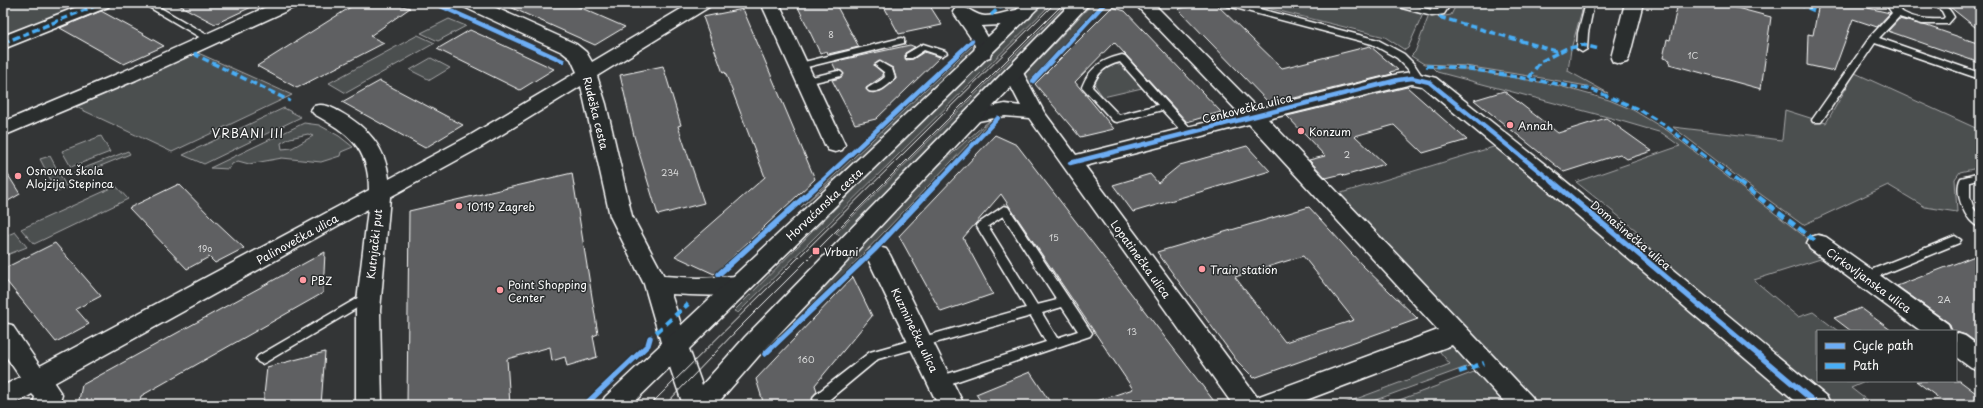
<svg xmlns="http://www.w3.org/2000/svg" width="1983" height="408" viewBox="0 0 1983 408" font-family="'Playpen Sans',sans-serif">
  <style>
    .green { fill: #4c4f50; stroke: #a6a7a8; fill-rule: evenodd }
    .building { fill: #5f6162; stroke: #fff; fill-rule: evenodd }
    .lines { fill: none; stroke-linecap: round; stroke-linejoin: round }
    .lane-casing { stroke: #fff; stroke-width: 3 }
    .street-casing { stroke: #fff; stroke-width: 3 }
    .secondary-casing { stroke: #fff; stroke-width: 3 }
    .lane { fill: #2a2d2e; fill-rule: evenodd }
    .street { fill: #2a2d2e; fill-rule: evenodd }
    .secondary { fill: #2a2d2e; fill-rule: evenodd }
    .tram { stroke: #fff; stroke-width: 1 }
    .quiet-far1 { stroke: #49aef6; stroke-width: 3.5; stroke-dasharray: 7 3.5; stroke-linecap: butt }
    .quiet { stroke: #49aef6; stroke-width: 4.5; stroke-dasharray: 8 4.5; stroke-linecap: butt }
    .cycleway-far1-casing { stroke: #2a2d2e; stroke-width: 6 }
    .cycleway-casing { stroke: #2a2d2e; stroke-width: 8 }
    .cycleway-far1 { stroke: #6dadf4; stroke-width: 4.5 }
    .cycleway { stroke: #6dadf4; stroke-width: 5.5 }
    .poi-dot { fill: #ff9aa2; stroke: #2a2d2e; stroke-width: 1.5 }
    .labels { text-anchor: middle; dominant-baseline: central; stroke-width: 3; stroke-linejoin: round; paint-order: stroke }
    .number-label { font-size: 9px; fill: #d7d8d8 }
    .street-label { font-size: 11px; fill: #fff; stroke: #2a2d2e }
    .poi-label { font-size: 11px; fill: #fff; stroke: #2a2d2e; text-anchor: start }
    .neighbourhood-label { font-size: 12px; letter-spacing: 1px; fill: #fff; stroke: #2a2d2e }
  </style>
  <rect width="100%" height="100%" fill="#333536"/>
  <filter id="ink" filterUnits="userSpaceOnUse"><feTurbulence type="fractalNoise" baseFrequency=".025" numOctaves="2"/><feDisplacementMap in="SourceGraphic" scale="8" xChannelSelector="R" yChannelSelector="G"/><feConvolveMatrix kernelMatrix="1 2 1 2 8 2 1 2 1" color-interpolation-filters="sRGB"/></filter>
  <g filter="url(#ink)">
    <g class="green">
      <polygon points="3,3 93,3 3,39"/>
      <polygon points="1044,3 1052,3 738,313 734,311 884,159"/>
      <polygon points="1067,3 1074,3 844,238 836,233"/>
      <polygon points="1093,3 1103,3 1024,87 1022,77 1026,73"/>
      <polygon points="1247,3 1382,3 1423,14 1408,48 1405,50 1385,37"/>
      <polygon points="1457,3 1584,3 1571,49 1568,71 1608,93 1587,86 1542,78 1465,66 1424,64 1411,56 1415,52 1429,15 1439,17 1451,15"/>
      <polygon points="449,19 466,26 438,41 421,33"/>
      <polygon points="418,35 435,43 346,93 329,83"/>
      <polygon points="975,43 974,52 879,141 801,207"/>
      <polygon points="196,52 292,95 172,152 76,107"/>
      <polygon points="431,58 450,68 430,80 410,70"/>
      <polygon points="1116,64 1123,66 1142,88 1103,97 1092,81 1099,71"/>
      <polygon points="1432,67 1466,69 1556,85 1609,100 1633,110 1668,131 1830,256 1754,280 1798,317 1813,312 1838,331 1818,331 1818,381 1867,381 1851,388 1873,405 1827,405 1564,186 1570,184 1631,234 1637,231 1576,182 1680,146 1662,133 1611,118 1437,72"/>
      <polygon points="1855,73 1980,130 1980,170 1973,169 1960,172 1955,179 1957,212 1925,207 1888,185 1803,225 1748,185 1673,127 1782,140 1785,110 1826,123"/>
      <polygon points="284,108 301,117 204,164 183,155"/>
      <polygon points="995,116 776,345 770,342 923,180 977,131"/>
      <path d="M304,123L319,125L339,136L353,147L341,152L340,156L321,162L282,158L249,164L238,161L232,164L229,169L210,168ZM308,134L313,136L292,148L282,149L281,143L290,138Z"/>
      <polygon points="101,136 110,152 71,167 62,151"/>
      <polygon points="1500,145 1812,405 1536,405 1338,194"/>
      <polygon points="128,151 130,154 76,176 74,172"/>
      <polygon points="50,156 67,188 57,192 40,159"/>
      <polygon points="116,186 128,199 34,244 21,229"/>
      <polygon points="15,232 27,247 4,256 3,237"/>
      <polygon points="1455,346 1477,363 1362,405 1340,405 1450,364 1440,352 1441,350"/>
      <polygon points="1482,369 1517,405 1386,405"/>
    </g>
    <g class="building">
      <polygon points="175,3 260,3 215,24"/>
      <polygon points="357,3 390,3 410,8 370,36 384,43 297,88 257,66"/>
      <polygon points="501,3 570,3 625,27 595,45"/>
      <polygon points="796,3 835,3 859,47 828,54 827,51 820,53"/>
      <polygon points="882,3 928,3 942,25 899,34"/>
      <polygon points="1205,3 1215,3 1282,68 1370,46 1398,70 1390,72 1392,74 1270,104 1178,9"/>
      <polygon points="1678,3 1718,3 1771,17 1761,89 1669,64 1670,60 1663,58 1667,39 1670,40"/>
      <polygon points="1819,3 1868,3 1868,8 1890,13 1877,27 1853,19 1834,71 1807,65 1808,34 1813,35"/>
      <polygon points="1945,3 1980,3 1980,31"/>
      <polygon points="1112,7 1125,11 1221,112 1187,122 1114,42 1075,82 1114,129 1080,137 1035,84"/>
      <polygon points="743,9 815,179 714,274 675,256 765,177 725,72 723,73 703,17"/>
      <polygon points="101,11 143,34 164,46 124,64 60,28"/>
      <polygon points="1899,19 1927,26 1980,44 1980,63 1888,31"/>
      <polygon points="470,30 492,40 554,69 520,90 437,49"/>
      <path d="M910,45L915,47L905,53L906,60L913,59L924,52L940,57L876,119L855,124L832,80L840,78L844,74L841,71L836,70L832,62ZM879,61L893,68L896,79L881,91L869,92L866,88L883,76V73L874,65Z"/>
      <polygon points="663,66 681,125 678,126 704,203 658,215 634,136 620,75"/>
      <polygon points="380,81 463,125 425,148 342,102"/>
      <polygon points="1407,87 1467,140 1423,153 1394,125 1355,136 1385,164 1344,176 1342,174 1326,178 1309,160 1325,156 1287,116"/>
      <polygon points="1504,91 1558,133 1606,118 1652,151 1627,159 1620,154 1564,172 1474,100"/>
      <polygon points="995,135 1017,145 1217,405 1095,405 1094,402 1133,389 1001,194 963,238 993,294 941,312 899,236"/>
      <polygon points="1247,146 1270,171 1133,212 1113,185 1150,174 1158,183 1180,165"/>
      <polygon points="3,167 20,194 3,204"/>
      <polygon points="572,173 598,334 593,336 597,357 567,366 565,357 552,361 550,347 507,359 510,405 407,405 409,211"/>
      <polygon points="179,184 212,218 244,248 215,263 209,257 187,269 129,208"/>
      <path d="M1309,207L1362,265L1418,319L1254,378L1237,361L1157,252ZM1303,256L1354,320L1285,342L1235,277Z"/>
      <polygon points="55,243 101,296 76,309 89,324 56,342 3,277 3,269"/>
      <polygon points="325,252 323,293 141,396 139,405 78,405 82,385"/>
      <polygon points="1980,254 1980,345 1966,335 1952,331 1949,323 1897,286"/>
      <polygon points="853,277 872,316 815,385 817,391 812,400 814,404 817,405 764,405 756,379"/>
      <polygon points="1861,308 1892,331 1851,331 1834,318"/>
      <polygon points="325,352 321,405 263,405 267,367"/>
      <polygon points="1030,372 1052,405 983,405 976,394"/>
      <polygon points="1916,381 1960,381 1980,396 1980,405 1948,405"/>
    </g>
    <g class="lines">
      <defs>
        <g id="lane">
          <polygon points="142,3 152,3 214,39 209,42 206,41"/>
          <polygon points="1223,3 1237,3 1378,40 1404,54 1414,64 1424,79 1419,82 1416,81 1407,68 1397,58 1372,44 1224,5"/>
          <polygon points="1390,3 1404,3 1432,10 1438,10 1443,3 1451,3 1444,14 1432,16 1391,5"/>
          <polygon points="1586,3 1594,3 1588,33 1587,49 1582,52 1577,49 1578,33"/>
          <path d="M1885,3H1893C1903,18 1926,20 1943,19L1945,17L1942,11L1931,3C1943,3 1948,6 1954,17L1948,24H1922L1899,17L1879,38L1980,73V79L1875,43L1821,122H1813L1812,120L1870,37L1892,13Z"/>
          <polygon points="901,38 904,39 904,43 799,69 794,66 796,64"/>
          <polygon points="923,44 945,51 947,53 942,56 924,50 912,58 906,58 906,54"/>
          <path d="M1122,55L1125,56L1192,130L1193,132L1192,134H1184L1162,110L1117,122L1113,121L1084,89L1082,87C1090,67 1102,60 1122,55ZM1120,62L1158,105L1119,115L1092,87C1098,72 1105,66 1120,62Z"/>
          <path d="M880,62L892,69L895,78C889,85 879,94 869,91L867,89C871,85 880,82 885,77L884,72L875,65Z"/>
          <polygon points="838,71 841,72 843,74 841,76 806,84 801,81 803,79"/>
          <path d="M1980,173V179L1970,182V197L1974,209L1980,216V227C1965,223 1953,191 1961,178Z"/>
          <path d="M1004,206L1008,207L1092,333L1090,336L940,387L935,386L934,382L935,378L1046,342L1031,316L878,359L825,403L820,404L815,403L813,399L815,395L870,352L1026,308L976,225ZM1003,216L1057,300L1037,305L988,226ZM1062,307L1078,331L1057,338L1042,313Z"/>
          <polygon points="1955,236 1961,240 1959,243 1869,280 1861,280 1859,277 1861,274"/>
          <polygon points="368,292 372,293 374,296 372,299 266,362 262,364 258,362 256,359 258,356"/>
        </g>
        <g id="street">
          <polygon points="87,3 111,3 108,7 3,49 3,36"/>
          <polygon points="275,3 298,3 295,7 136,80 3,136 3,122 122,72"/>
          <path d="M461,3H485L554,34L576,44L586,52L592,62L691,3H712L709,7L597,76L606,104L632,216L664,276L698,278L738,276L746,279L750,285L746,291C723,298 695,295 671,294L688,346L684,353L675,356L666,353L662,346L644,284L610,216L581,86L483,146L390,197L380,310L382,405H356V310L368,209L54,383L62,395L59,405H33L35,397L32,394L13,405H3V386L20,377L3,352V323L12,325L40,366L369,190C369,147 348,133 314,114L311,110L314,106C324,103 331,107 340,112C367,127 386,147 389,179L469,136L577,72L571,59L562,52L464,7Z"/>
          <polygon points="761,3 779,3 845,145 842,150 835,152 828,150 825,145"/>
          <path d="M1134,3H1153L1258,109L1398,74L1412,72L1436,78L1552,170L1827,397L1831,405H1800L1536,180L1422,86L1412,84L1268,119L1532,397L1536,405H1507L1452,345L1293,405H1233L1029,118L1005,116L973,122L966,120L963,116L966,112L1005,104L1021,106L1004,73L1007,69L1014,67L1021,69L1044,112L1076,155L1240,114ZM1249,124L1438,330L1257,397L1085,166Z"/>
          <polygon points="1625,3 1643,3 1629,58 1627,62 1620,64 1613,62 1611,58"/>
          <path d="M962,7C971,9 975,15 985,16C1000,16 1015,7 1029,10L1032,14L1029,18L1001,25L981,26L993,46L990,57L983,59L976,57L974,53L975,46L973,41L953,12L956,8Z"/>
          <polygon points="1818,235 1826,237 1948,324 1951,331 1921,331 1810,249 1807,243 1810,237"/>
          <polygon points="878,247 886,249 890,255 964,405 938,405 866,255 870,249"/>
          <polygon points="1956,333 1965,336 1980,347 1980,371 1971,368 1956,357"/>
        </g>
        <polygon id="secondary" points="1024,3 1043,3 689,349 702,385 745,337 1071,3 1090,3 763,351 716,405 683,405 670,367 631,405 601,405 605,397"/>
      </defs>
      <use href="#lane" class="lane-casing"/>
      <use href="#street" class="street-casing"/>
      <use href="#secondary" class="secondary-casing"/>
      <use href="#lane" class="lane"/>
      <use href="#street" class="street"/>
      <use href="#secondary" class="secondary"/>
      <g class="tram">
        <polyline points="650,405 1055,3"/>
        <polyline points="665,405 737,330 1064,3"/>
      </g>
      <g class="quiet-far1">
        <polyline points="1798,4 1815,11"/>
        <polyline points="991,15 1005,3"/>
        <polyline points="1439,17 1559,52"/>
        <polyline points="3,43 102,3"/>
        <polyline points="195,52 196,55 290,101"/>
        <polyline points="1426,66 1464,68 1593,90 1640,110 1663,124 1740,183"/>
        <polyline points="1529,78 1540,62 1565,49 1583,45 1599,49"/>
      </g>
      <g class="quiet">
        <polyline points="1739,182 1818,243"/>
        <polyline points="649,342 650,338 688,304"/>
        <polyline points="1459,372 1484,363"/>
      </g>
      <defs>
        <g id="cycleway-far1">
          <polyline points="434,3 563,61"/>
          <polyline points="1033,81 1105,3"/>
          <polyline points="1070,163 1398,80 1412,78 1429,82 1554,183"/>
          <polyline points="820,183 972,41"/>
          <polyline points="937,183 998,118"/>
        </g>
        <g id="cycleway">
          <polyline points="1553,182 1818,405"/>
          <polyline points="719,274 821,182"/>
          <polyline points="765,354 874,250 938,182"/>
          <polyline points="585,405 648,345 650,338"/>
        </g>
      </defs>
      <use href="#cycleway-far1" class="cycleway-far1-casing"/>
      <use href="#cycleway" class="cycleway-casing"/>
      <use href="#cycleway-far1" class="cycleway-far1"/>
      <use href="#cycleway" class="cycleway"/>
    </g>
  </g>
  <g class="poi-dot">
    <circle cx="1510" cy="125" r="4"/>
    <circle cx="1301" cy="131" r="4"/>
    <circle cx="18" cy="176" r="4"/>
    <circle cx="459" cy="206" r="4"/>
    <rect x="812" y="247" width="8" height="8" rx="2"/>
    <circle cx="1202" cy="269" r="4"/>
    <circle cx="303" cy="280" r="4"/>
    <circle cx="500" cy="290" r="4"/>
  </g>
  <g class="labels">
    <g class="number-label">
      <text x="831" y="34">8</text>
      <text x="1693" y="55">1C</text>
      <text x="1347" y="154">2</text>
      <text x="670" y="172">234</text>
      <text x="1054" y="237">15</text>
      <text x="205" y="248">19o</text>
      <text x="1944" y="299">2A</text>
      <text x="1132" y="331">13</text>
      <text x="806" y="359">160</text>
    </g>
    <g class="street-label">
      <text transform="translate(1247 108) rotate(-14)">Cenkovečka ulica</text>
      <text transform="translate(596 113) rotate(76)">Rudeška cesta</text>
      <text transform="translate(824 204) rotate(-43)">Horvaćanska cesta</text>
      <text transform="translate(1631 235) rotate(40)">Domašinečka ulica</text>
      <text transform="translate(297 239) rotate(-29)">Palinovečka ulica</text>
      <text transform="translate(374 244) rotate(-84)">Kutnjački put</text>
      <text transform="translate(1141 259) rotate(54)">Lopatinečka ulica</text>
      <text transform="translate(1869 280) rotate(36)">Cirkovljanska ulica</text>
      <text transform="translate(915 330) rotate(64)">Kuzminečka ulica</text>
    </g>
    <g class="poi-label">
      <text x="1518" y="125">Annah</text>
      <text x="1309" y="131">Konzum</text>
      <text x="26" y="170">Osnovna škola<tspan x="26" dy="13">Alojzija Stepinca</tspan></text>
      <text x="467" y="206">10119 Zagreb</text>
      <text x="824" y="251">Vrbani</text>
      <text x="1210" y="269">Train station</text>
      <text x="311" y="280">PBZ</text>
      <text x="508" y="284">Point Shopping<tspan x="508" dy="13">Center</tspan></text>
    </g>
    <g class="neighbourhood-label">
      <text x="248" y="133">VRBANI III</text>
    </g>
  </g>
  <rect width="1983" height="408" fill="none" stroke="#2a2d2e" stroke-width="16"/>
  <rect x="8" y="8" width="1967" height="392" fill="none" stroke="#fff" stroke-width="1.5" filter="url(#ink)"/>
  <rect x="1817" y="330" width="140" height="52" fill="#2a2d2e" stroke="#7f8182"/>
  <rect x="1825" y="343" width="20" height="6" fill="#6dadf4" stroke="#7f8182"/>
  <text x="1853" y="350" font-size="12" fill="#ffffff">Cycle path</text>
  <rect x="1825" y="363" width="20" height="6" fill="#49aef6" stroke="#7f8182"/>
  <text x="1853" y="370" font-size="12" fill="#ffffff">Path</text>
</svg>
